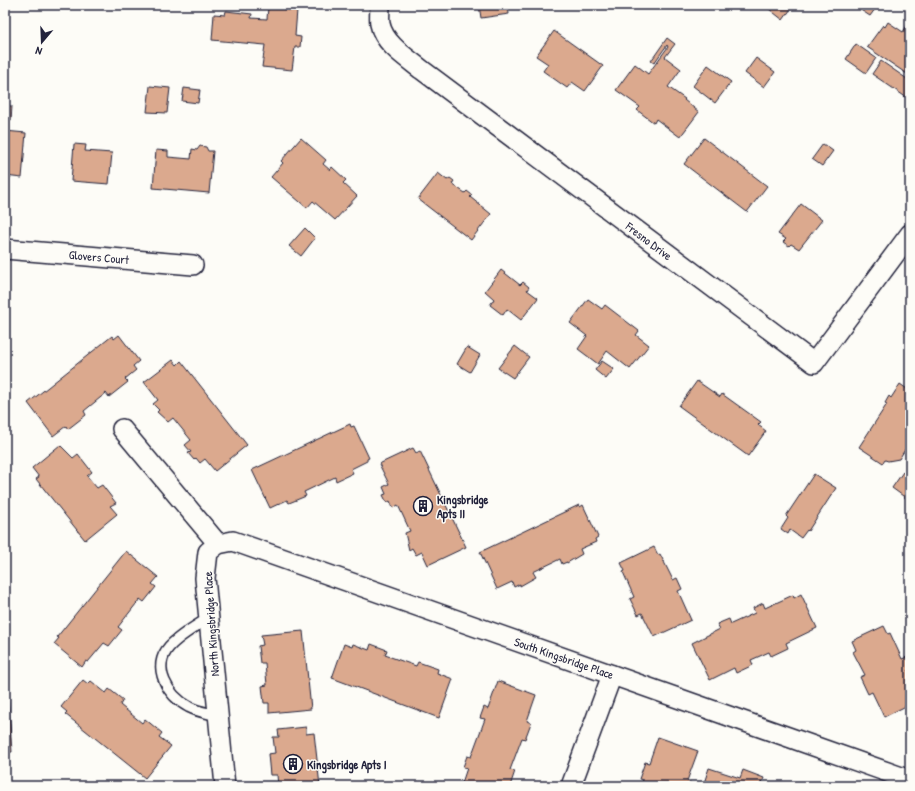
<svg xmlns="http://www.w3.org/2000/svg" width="915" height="791" viewBox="0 0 915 791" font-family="'Patrick Hand',sans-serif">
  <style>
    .building { fill: #dba98e; stroke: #22223b }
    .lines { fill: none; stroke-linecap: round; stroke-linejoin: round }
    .lane-casing { stroke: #22223b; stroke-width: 13 }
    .street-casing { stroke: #22223b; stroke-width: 22 }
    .lane { stroke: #fdfcf7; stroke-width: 10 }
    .street { stroke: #fdfcf7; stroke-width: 19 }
    .labels { text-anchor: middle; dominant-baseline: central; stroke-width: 3; stroke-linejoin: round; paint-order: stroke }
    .street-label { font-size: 12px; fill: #22223b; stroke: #fdfcf7 }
    .poi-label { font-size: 12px; font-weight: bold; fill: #22223b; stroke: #fdfcf7; text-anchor: start }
  </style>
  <rect width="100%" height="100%" fill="#fdfcf7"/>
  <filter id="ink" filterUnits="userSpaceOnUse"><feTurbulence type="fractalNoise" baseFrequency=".025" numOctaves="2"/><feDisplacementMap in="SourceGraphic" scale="8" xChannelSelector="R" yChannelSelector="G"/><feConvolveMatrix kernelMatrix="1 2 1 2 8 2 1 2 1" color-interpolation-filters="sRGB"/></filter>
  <g filter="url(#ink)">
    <g class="building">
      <polygon points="479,5 508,5 509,14 481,18"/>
      <polygon points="764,5 792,5 793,6 783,20"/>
      <polygon points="853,5 878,5 870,16"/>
      <polygon points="268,7 297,10 295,36 301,37 300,47 295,47 292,70 262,67 265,45 212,40 214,14 225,15 226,11 252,14 251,18 267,19"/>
      <polygon points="910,21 910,76 867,47 883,25 885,27 888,22 903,32"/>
      <polygon points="554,31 603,66 585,91 572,82 567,88 543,71 548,64 536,56"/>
      <polygon points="667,38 675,44 665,57 681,69 668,87 685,99 684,100 699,112 680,137 656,119 654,123 637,110 640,107 616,90 635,64 648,74 668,47 667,45 654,63 651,61"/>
      <polygon points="856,44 876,58 866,73 846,59"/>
      <polygon points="756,58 775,72 764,87 745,73"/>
      <polygon points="881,61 910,81 910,100 872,74"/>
      <polygon points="708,65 731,82 715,103 693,86"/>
      <polygon points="150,86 170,88 167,113 147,112"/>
      <polygon points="184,88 200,90 198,103 182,101"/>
      <polygon points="5,106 12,106 11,120 5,120"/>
      <polygon points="5,131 26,133 22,178 5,176"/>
      <polygon points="301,138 326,160 323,164 330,170 332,167 346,180 343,183 357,196 335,220 313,201 307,208 271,177 283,163 281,161"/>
      <polygon points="704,138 767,186 747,212 684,164"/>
      <polygon points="74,144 86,145 85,151 112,153 109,184 71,181"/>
      <polygon points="823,144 833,151 822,166 812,159"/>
      <polygon points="200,146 206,147 208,151 213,151 209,193 153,188 156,150 168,151 168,157 191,159 192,149 197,150"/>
      <polygon points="438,173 447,180 450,178 454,181 452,184 465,193 467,191 472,195 470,197 491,214 471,240 418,199"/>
      <polygon points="801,204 822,220 799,249 791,244 789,246 783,242 786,239 778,234"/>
      <polygon points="305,228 315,238 301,256 289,246"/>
      <polygon points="501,270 520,285 523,282 529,287 527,290 538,298 521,320 507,309 503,315 490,305 494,299 485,291"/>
      <polygon points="588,299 602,309 605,305 639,331 636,335 649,345 630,369 607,351 598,364 578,349 587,336 570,323"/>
      <polygon points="119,335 139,361 133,366 136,370 125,379 128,382 109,397 106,393 84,411 86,415 68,429 66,426 53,436 28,403 112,336 114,339"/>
      <polygon points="515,346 529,357 513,378 498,368"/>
      <polygon points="467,347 480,355 470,372 457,364"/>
      <polygon points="173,360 177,365 181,361 247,445 215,471 205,459 200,463 196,458 194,460 188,453 191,452 185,445 191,440 173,418 168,422 157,412 159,410 153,404 158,400 144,382"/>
      <polygon points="602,361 614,369 606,379 595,370"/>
      <polygon points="697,381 720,397 722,394 761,422 758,425 766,431 748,456 679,406"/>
      <polygon points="900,384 910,391 910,442 899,459 888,461 885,460 883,463 859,447 887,404 885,403 889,396 891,398"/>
      <polygon points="350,424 351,427 354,426 369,458 367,459 367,461 351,469 353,473 336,481 335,477 304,492 306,496 289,503 287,500 270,508 252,470"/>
      <polygon points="60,445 73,458 78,454 92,472 87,476 97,488 102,485 116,503 110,506 117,514 85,540 36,479 39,477 32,468"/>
      <polygon points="413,448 416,453 420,451 466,547 428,565 422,552 416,555 412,548 409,550 405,533 410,531 398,505 393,508 390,501 387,503 383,495 386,494 383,487 389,484 379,464"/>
      <polygon points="903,472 910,477 910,501 892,488"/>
      <polygon points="814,474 836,488 808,531 807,530 801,538 790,530 788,534 781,529 788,518 786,516"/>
      <polygon points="579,505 580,507 583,505 598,537 595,539 596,542 580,549 582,554 567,563 567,562 562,564 560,559 533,572 536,577 520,586 520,584 514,587 512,582 497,589 480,552"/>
      <polygon points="654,547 658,555 660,554 673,580 677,578 682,589 678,591 691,620 654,637 642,613 638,615 630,599 634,597 623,572 625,571 621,563"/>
      <polygon points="126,551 158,577 152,584 156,587 144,602 140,599 118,627 122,630 109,646 104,643 88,662 86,661 82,667 54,644 59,638 57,637"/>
      <polygon points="801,594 817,628 786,643 788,648 771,656 769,652 751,660 753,665 736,673 734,668 710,680 692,643 720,629 717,624 729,619 731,624 755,613 753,608 763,603 765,608 793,595 794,598"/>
      <polygon points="884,626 888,634 890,633 902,659 907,657 910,664 910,669 908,670 910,675 910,704 884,717 872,692 868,694 860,677 865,675 853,652 856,650 852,641"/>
      <polygon points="303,631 311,709 269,713 269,703 264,703 262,686 267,685 265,663 260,663 258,646 263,645 261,635"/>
      <polygon points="344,644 352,647 353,644 369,650 371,644 387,650 385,655 416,666 418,662 438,669 437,673 453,679 439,718 332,678"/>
      <polygon points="5,680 7,680 12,752 5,752"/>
      <polygon points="83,680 88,684 91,681 106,693 109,689 123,700 120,705 142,723 145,719 162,733 159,737 171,746 145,778 65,714 67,712 61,707"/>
      <polygon points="498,681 536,695 527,721 531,723 525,739 522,738 510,770 515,771 510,786 461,786 467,768 463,767 467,756 471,757 485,719 480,718 484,707 488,709"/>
      <polygon points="306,727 306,734 314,733 320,786 278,786 277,775 270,775 268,754 275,753 273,737 279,737 278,730"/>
      <polygon points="658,737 698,751 687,781 691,783 690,786 641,786 643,780 639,779 645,762 649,763"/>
      <polygon points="709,768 740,778 743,770 764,778 761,785 765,786 703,786"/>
    </g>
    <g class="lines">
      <defs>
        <path id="lane" d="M209,618C195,627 180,635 169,647C151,668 168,696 189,707C198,712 209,713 219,716"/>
        <g id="street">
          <path d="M380,5C380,11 379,18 380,24C384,44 407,58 422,70L814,363L910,234"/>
          <polyline points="5,249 193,265"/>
          <polyline points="122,429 218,544"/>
          <polyline points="225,786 205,578 208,552 218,544 233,541 910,780"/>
          <polyline points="571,786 612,675"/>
        </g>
      </defs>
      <use href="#lane" class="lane-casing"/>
      <use href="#street" class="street-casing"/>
      <use href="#lane" class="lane"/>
      <use href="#street" class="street"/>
    </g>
  </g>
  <defs>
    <symbol id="building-ring" viewBox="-11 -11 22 22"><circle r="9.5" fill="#fdfcf7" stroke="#22223b" stroke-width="1.5"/><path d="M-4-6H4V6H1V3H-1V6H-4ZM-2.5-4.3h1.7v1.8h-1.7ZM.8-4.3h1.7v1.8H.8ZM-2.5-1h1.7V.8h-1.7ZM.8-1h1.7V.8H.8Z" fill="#22223b"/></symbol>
  </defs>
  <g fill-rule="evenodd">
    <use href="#building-ring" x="412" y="495" width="22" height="22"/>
    <use href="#building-ring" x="282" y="753" width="22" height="22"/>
  </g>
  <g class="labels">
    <g class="street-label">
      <text transform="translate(649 241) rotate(37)">Fresno Drive</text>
      <text transform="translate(99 257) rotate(5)">Glovers Court</text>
      <text transform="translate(211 624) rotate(-94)">North Kingsbridge Place</text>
      <text transform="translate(564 658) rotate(19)">South Kingsbridge Place</text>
    </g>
    <g class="poi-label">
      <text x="437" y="499">Kingsbridge<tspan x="437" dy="14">Apts II</tspan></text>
      <text x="307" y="764">Kingsbridge Apts I</text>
    </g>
  </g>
  <rect width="915" height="791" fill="none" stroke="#fdfcf7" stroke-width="20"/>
  <rect x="10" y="10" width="895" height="771" fill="none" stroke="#22223b" stroke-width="1.5" filter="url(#ink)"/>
  <g transform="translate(42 42) rotate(199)" stroke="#fdfcf7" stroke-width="3" paint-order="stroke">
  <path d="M0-3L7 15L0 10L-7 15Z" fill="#22223b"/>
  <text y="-6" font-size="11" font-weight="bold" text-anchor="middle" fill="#22223b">N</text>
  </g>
</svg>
